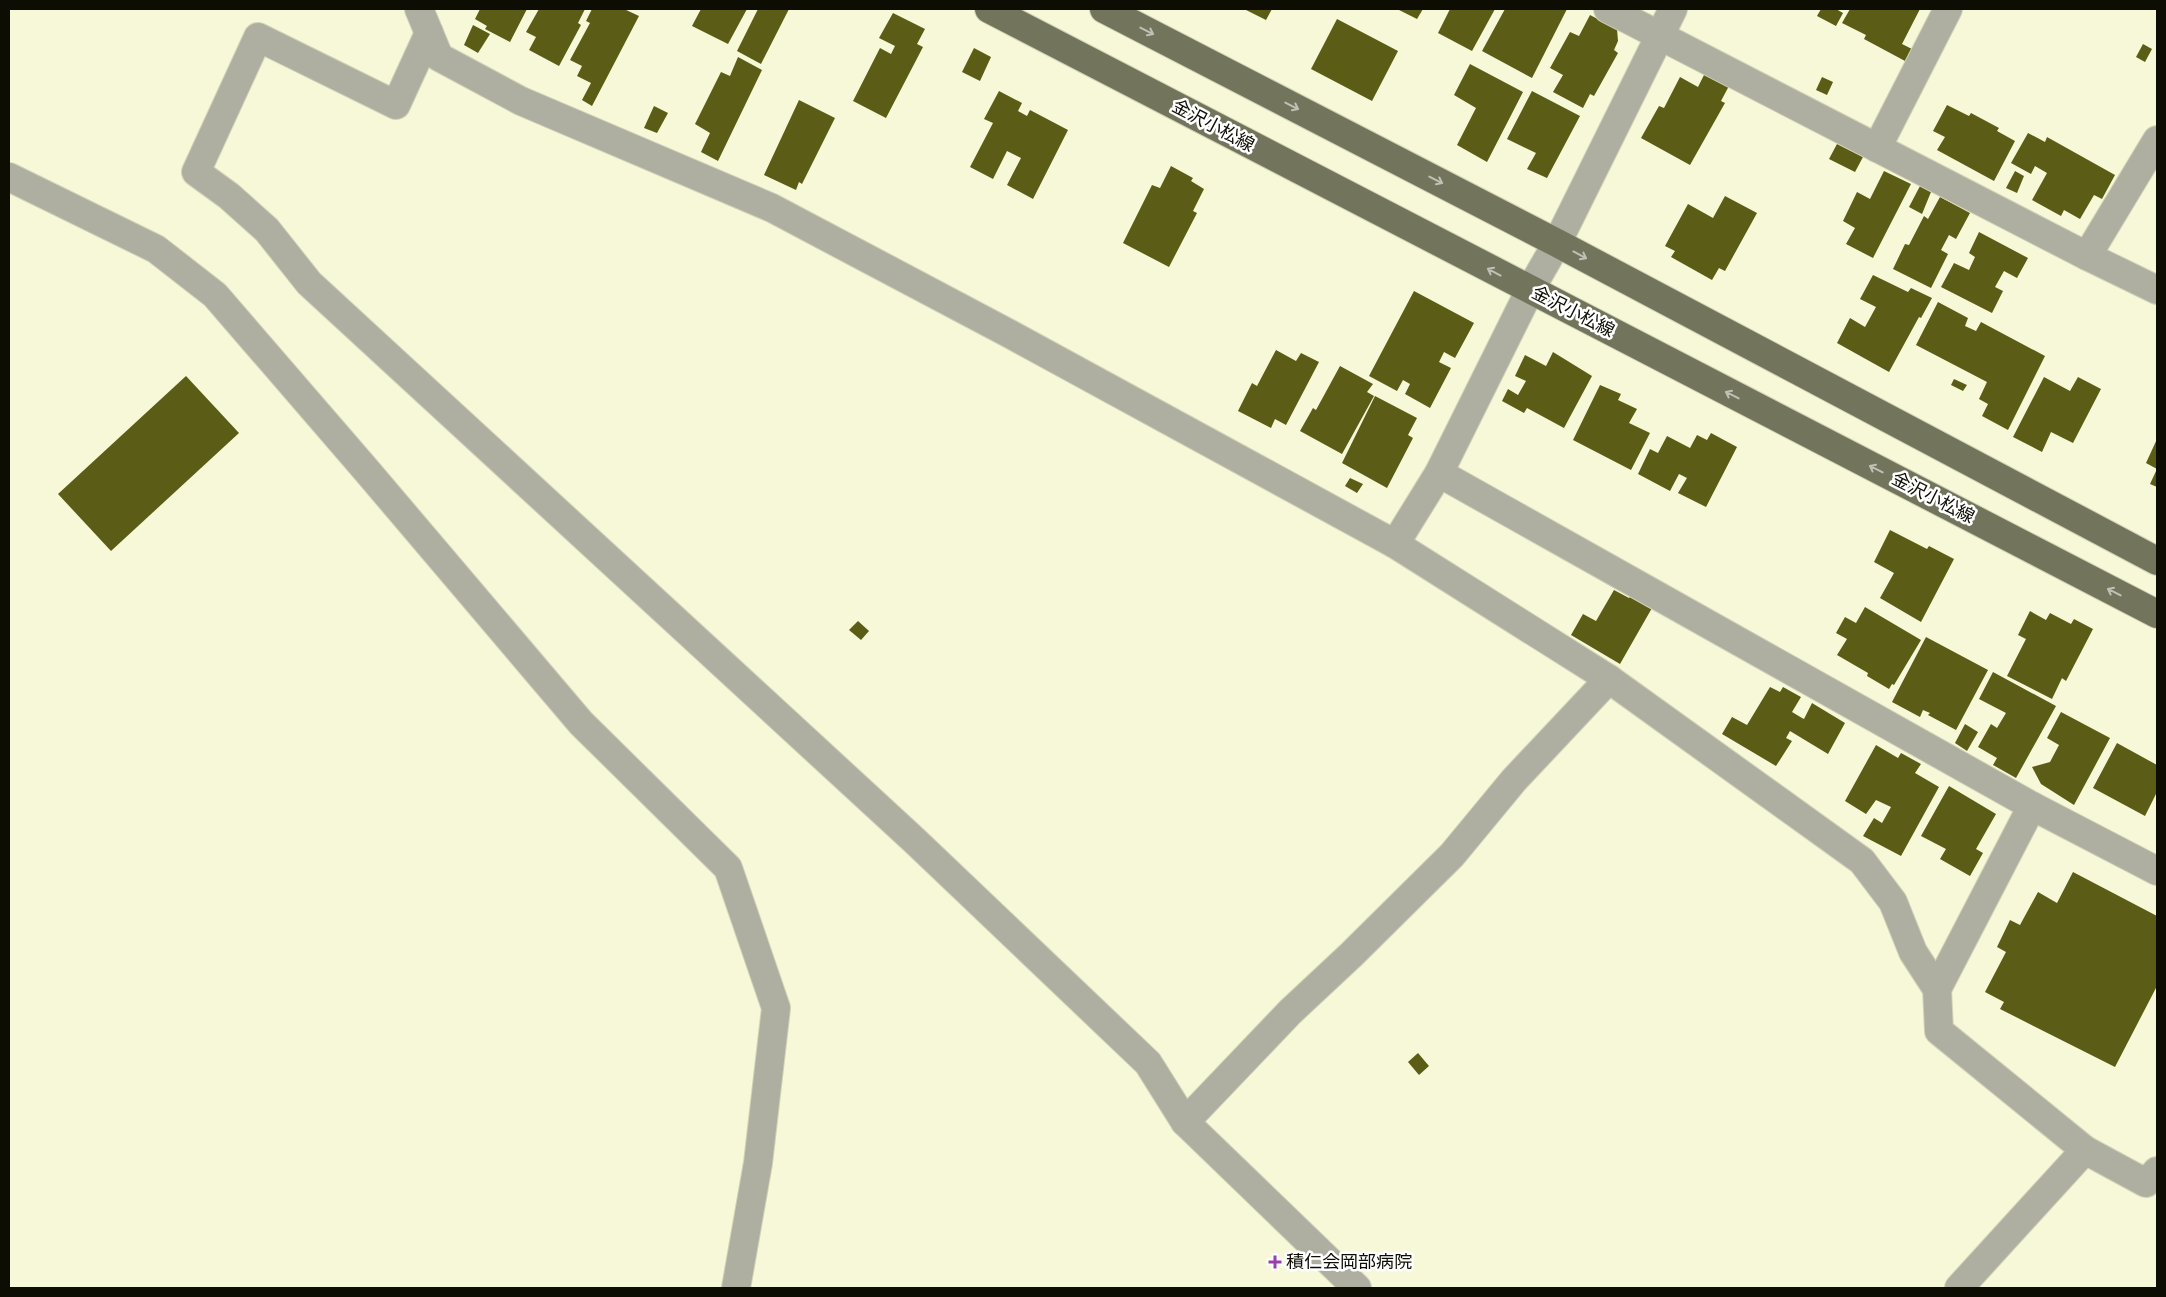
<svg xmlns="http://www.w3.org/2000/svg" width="2166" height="1297" viewBox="0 0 2166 1297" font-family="'Source Sans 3','Noto Sans JP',sans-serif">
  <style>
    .building { fill: #5b5c15 }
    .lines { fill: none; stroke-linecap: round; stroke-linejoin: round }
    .minor-casing { stroke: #d1d2b6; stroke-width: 30 }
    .major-casing { stroke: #d1d2b6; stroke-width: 30 }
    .minor { stroke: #aeafa1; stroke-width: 28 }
    .major { stroke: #73745c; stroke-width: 28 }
    .oneway { stroke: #c0c0b6 }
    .poi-dot { fill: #973fab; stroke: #fff; stroke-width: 2 }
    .labels { text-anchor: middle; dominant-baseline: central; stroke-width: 5; stroke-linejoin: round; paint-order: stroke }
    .street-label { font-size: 18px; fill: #0d0d04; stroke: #fff }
    .poi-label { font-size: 18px; fill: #0d0d04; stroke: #fff; text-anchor: start }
  </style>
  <rect width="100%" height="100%" fill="#f6f8d8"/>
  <g class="building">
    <polygon points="480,9 527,9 510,42 485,29 487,26 475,19"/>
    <polygon points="539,9 585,9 578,23 581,25 559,66 529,50 536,37 526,32"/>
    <polygon points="592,9 624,9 639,16 592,106 582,100 591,83 577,76 582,66 570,60 590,23 586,21"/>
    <polygon points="701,9 747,9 728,44 692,26"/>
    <polygon points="758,9 789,9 761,64 737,51"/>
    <polygon points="1244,9 1272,9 1266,20"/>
    <polygon points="1397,9 1423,9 1417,19"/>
    <polygon points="1450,9 1495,9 1472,51 1438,33"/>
    <polygon points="1505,9 1567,9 1532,78 1482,51"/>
    <polygon points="1821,9 1836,9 1843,13 1836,26 1817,16"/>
    <polygon points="1850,9 1920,9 1902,44 1912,49 1905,61 1864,39 1866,35 1842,23"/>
    <polygon points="893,13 925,29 917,44 923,47 886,118 853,101 880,48 891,54 895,46 879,38"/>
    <polygon points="1590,15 1617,29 1618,41 1614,50 1618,53 1594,96 1590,94 1583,108 1553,92 1563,75 1550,68 1570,32 1579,36"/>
    <polygon points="1337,19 1398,51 1372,101 1311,69"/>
    <polygon points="473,25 490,34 478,53 464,45"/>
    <polygon points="2143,44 2152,49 2145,62 2136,57"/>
    <polygon points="974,48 991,57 980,81 962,72"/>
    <polygon points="738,57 762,70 718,161 701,152 710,133 695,124 721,72 730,76"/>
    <polygon points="1470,64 1523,92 1487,162 1457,145 1476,108 1454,95"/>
    <polygon points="1706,71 1730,84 1721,101 1725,103 1690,165 1641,138 1659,106 1664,108 1680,77 1698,87"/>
    <polygon points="1822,77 1833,82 1827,95 1816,90"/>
    <polygon points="999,91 1022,103 1018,111 1027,116 1030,110 1068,130 1033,199 1007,185 1021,158 1007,151 993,179 970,167 993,123 984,119"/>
    <polygon points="1532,91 1580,116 1547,178 1527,169 1536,153 1507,139"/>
    <polygon points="799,100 835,118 802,184 799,182 796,190 764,175"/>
    <polygon points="1947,105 1969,116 1971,113 1999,128 1997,131 2015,141 1994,181 1937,150 1945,137 1933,131"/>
    <polygon points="654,106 668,113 657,133 644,128"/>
    <polygon points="2028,133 2045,142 2047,137 2115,175 2102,199 2094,195 2080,219 2064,210 2061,216 2032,200 2047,173 2035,166 2031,174 2011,163"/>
    <polygon points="1837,144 1863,157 1855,172 1829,159"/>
    <polygon points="1171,166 1193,178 1191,181 1204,189 1193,211 1197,213 1169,267 1123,243 1152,185 1160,188"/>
    <polygon points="1884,171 1911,184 1873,258 1846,244 1855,228 1843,221 1857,192 1870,199"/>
    <polygon points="2015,171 2024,176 2017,193 2006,188"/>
    <polygon points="1920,186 1931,192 1922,214 1909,207"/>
    <polygon points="1725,196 1757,213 1725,271 1719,268 1712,280 1671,257 1675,251 1665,246 1688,204 1713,218"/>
    <polygon points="1940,197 1970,213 1956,239 1949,235 1941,250 1948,254 1931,288 1893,269 1905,244 1909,245 1924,216 1928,219"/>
    <polygon points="1979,232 2028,258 2017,278 2004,271 1995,287 2003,291 1992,313 1941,287 1954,263 1969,270 1975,257 1969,253"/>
    <polygon points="1873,275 1908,292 1911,288 1932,298 1921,318 1919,317 1889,372 1837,343 1850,318 1865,327 1876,307 1860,299"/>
    <polygon points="1414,291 1474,323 1455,358 1444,352 1439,362 1451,368 1430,408 1405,394 1410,384 1403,380 1397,391 1369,376"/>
    <polygon points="1938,302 1968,318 1965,326 1976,331 1981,322 2045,356 2008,430 1982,416 1988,404 1979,399 1987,382 1916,345"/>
    <polygon points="1276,350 1296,361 1301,353 1319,362 1286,425 1275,419 1271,428 1238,411 1252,383 1257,386"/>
    <polygon points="1553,352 1592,376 1564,428 1527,408 1524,413 1502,401 1508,389 1518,395 1526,381 1515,376 1525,355 1546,366"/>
    <polygon points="1340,366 1373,384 1367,392 1374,396 1342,454 1300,431 1313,408 1316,410"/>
    <polygon points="186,376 239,433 111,551 58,494"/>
    <polygon points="2044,377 2070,391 2078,377 2101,389 2073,443 2051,432 2042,452 2013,437"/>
    <polygon points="1954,379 1967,385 1963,391 1951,385"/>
    <polygon points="1600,385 1621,394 1618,400 1637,409 1629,423 1650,433 1631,470 1573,440"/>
    <polygon points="1375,396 1417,418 1408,435 1413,438 1387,488 1342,463"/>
    <polygon points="1711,433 1737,447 1706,507 1678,493 1687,478 1679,474 1670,491 1638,474 1650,449 1658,453 1667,436 1690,448 1697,435 1707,440"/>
    <polygon points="2157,439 2157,487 2150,484 2157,469 2146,463"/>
    <polygon points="1350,478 1363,484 1357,493 1345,486"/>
    <polygon points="1890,530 1927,549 1929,546 1954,559 1921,622 1880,598 1894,573 1874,562"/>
    <polygon points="1614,590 1629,598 1631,596 1652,608 1620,664 1571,635 1583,614 1596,621"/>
    <polygon points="1865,607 1921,640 1894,685 1892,684 1889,689 1867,676 1868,673 1837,655 1847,639 1836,633 1845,617 1856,623"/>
    <polygon points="2030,611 2046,620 2050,613 2071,624 2074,619 2093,629 2066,681 2062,678 2052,699 2007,676 2026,639 2018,635"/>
    <polygon points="858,621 869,631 861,640 849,630"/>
    <polygon points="1926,637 1988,670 1956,730 1928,715 1930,713 1923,710 1920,717 1892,702"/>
    <polygon points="1993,672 2056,706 2016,778 1993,765 1997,758 1978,747 1991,724 1997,728 2006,713 1979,699"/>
    <polygon points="1770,687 1780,692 1783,687 1801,697 1792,712 1802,718 1804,719 1812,703 1845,723 1828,754 1790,731 1786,738 1792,741 1776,766 1722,734 1732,717 1747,725"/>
    <polygon points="2061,712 2110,738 2074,805 2041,784 2032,767 2050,762 2059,745 2047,738"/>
    <polygon points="1965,724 1978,732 1967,751 1955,743"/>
    <polygon points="2117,743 2157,765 2157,792 2145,816 2093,788"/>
    <polygon points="1876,745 1898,758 1901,753 1921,764 1915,773 1939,787 1901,856 1863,836 1874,818 1882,823 1891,807 1876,800 1866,814 1845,801"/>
    <polygon points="1949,786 1996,814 1976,849 1983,853 1970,876 1940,859 1946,849 1921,836"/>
    <polygon points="2073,872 2157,916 2157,986 2115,1067 2000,1009 2004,1002 1985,992 2006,952 1997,947 2010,920 2020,925 2038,892 2057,903"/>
    <polygon points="1418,1053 1429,1066 1419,1075 1408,1062"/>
  </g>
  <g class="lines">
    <defs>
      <g id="minor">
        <polyline points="419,9 439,57 521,101 772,208 1010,334 1395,544 1609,679 1862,861 1893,902 1913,952 1937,989 1939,1031 2085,1150 2146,1183 2157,1171"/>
        <polyline points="1608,9 2087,256 2157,290"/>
        <polyline points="429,33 396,105 258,37 196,172 229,196 267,230 309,283 915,841 1148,1063 1185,1122 1357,1288"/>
        <polyline points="1877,148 1948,9"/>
        <polyline points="9,177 156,249 215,295 367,471 581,723 728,868 776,1008 758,1163 736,1288"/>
        <polyline points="2087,256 2157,140"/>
        <polyline points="1439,473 2032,806 2157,871"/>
        <polyline points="1395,544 1439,473 1530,290 1557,243 1673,9"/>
        <polyline points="1937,989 2032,806"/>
        <polyline points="1185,1122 1290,1012 1351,955 1452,855 1514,780 1609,679"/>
        <polyline points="1959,1288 2085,1150"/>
      </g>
      <g id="major">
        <polyline points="989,9 2157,614"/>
        <polyline points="1104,9 1557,243 2157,561"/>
      </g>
    </defs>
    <use href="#minor" class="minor-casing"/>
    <use href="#major" class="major-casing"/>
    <use href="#minor" class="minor"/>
    <use href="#major" class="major"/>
  </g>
  <defs><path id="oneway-shaft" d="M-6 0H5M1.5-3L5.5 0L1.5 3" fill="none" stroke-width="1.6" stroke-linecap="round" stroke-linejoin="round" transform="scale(1.25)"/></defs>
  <g class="oneway">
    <use href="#oneway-shaft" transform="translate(1147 31) rotate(27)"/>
    <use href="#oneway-shaft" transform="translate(1292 106) rotate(27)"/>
    <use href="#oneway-shaft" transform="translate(1436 180) rotate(27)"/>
    <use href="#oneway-shaft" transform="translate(1580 255) rotate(28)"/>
    <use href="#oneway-shaft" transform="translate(1494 272) rotate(-152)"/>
    <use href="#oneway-shaft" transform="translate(1732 395) rotate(-153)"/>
    <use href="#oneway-shaft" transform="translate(1876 469) rotate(-153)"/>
    <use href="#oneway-shaft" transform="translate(2114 592) rotate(-153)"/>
  </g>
  <path class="poi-dot" d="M1272.5 1254.5h5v5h5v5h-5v5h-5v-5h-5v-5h5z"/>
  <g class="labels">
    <g class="street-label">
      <text transform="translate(1213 126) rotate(28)">金沢小松線</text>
      <text transform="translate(1573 312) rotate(27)">金沢小松線</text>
      <text transform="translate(1933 498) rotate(27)">金沢小松線</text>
    </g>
    <g class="poi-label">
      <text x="1286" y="1262">積仁会岡部病院</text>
    </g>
  </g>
  <rect width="2166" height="1297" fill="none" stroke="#0d0d04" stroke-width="20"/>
</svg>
